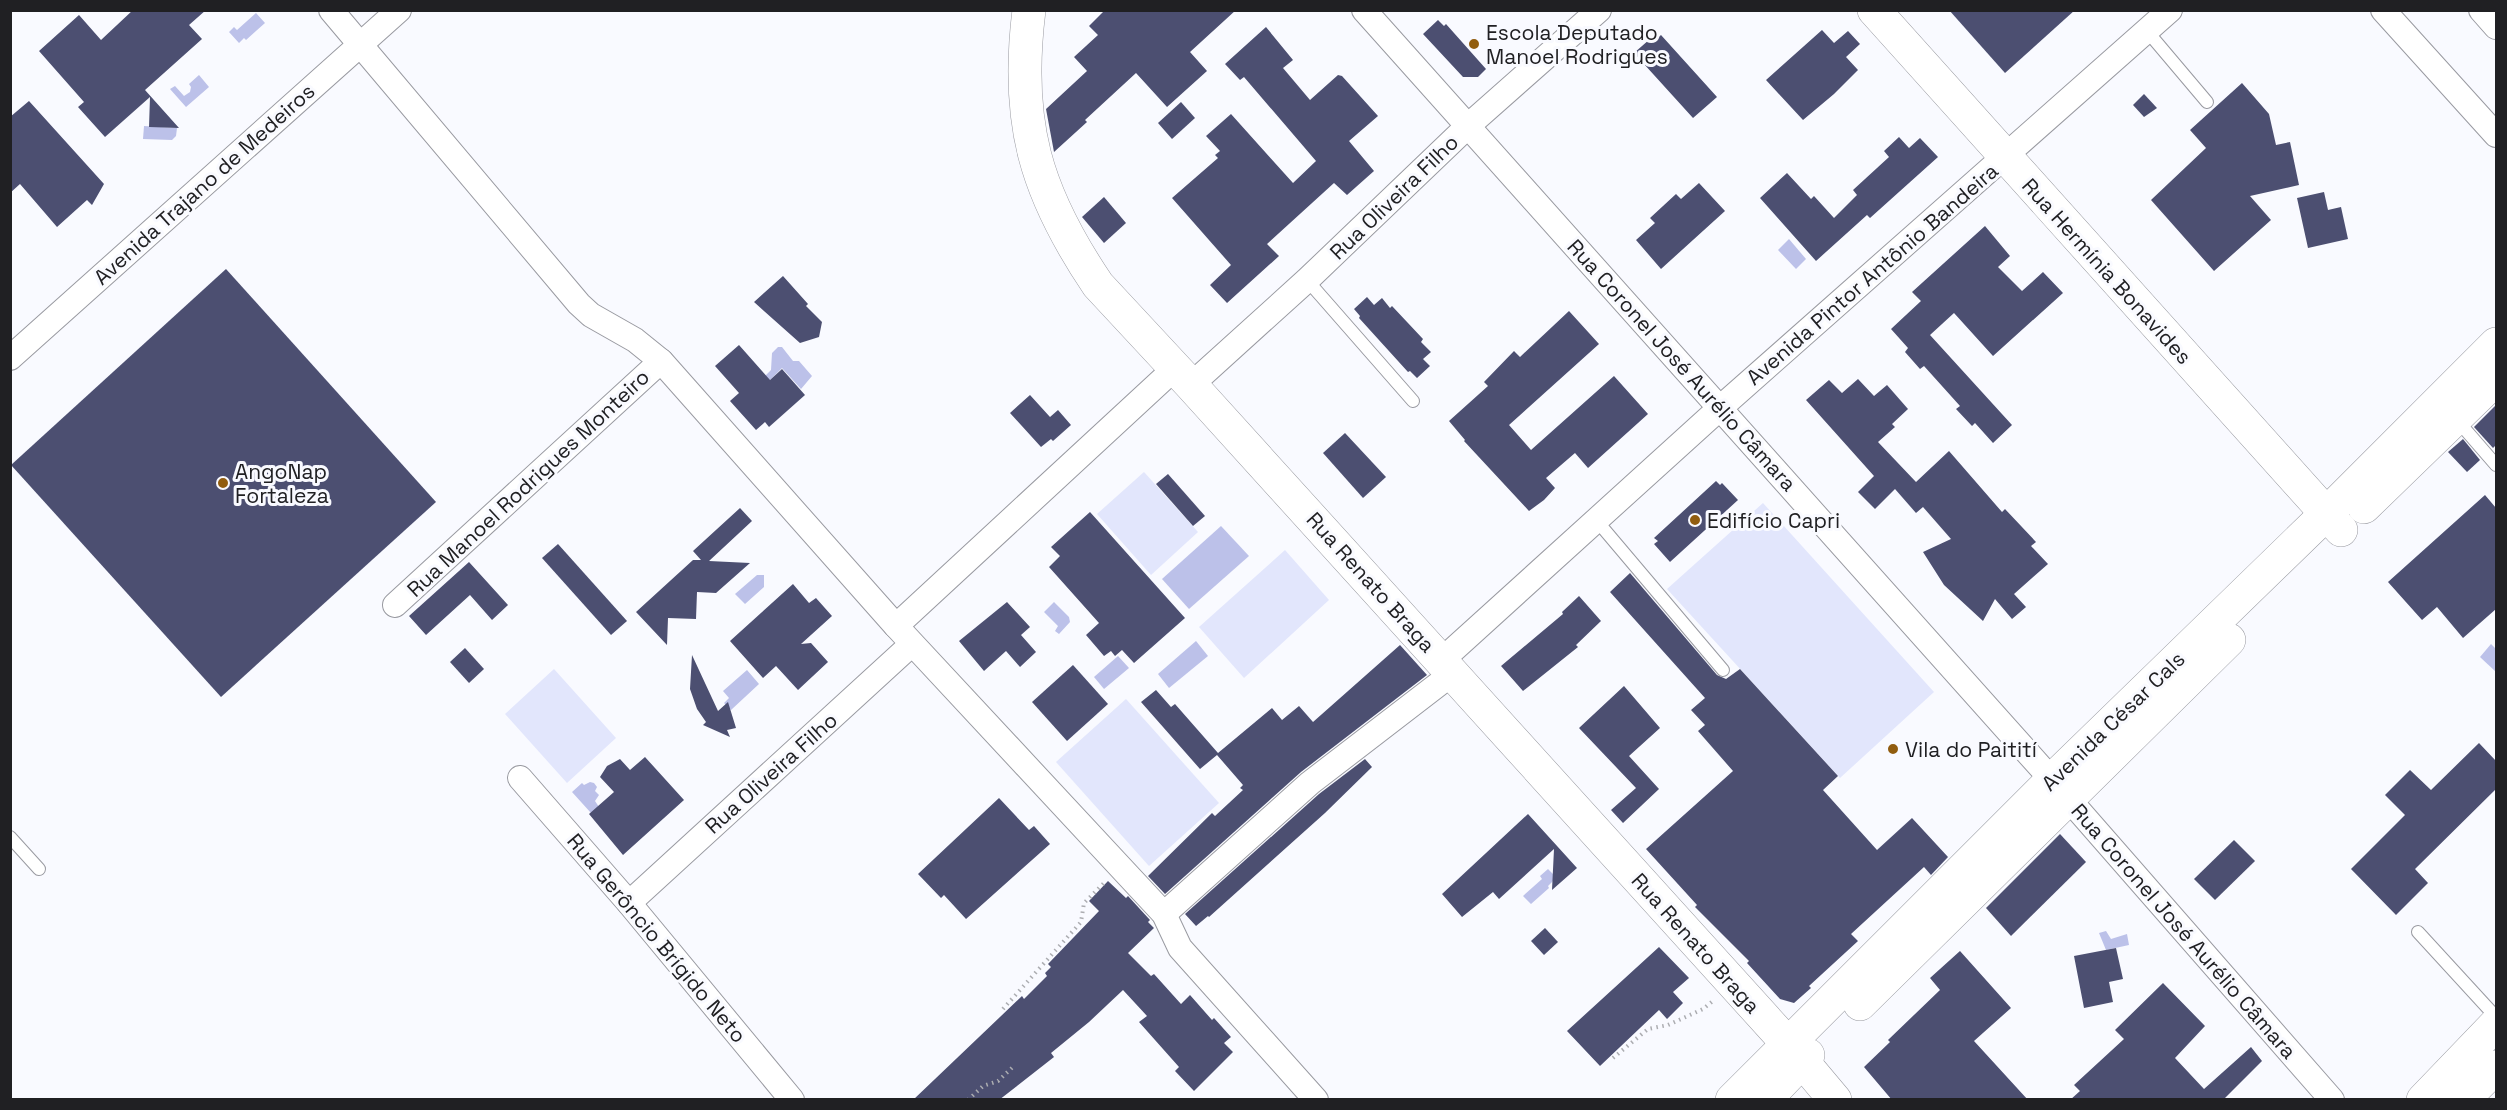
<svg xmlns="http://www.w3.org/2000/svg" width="2507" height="1110" viewBox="0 0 2507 1110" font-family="'Space Grotesk',sans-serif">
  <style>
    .green { fill: #e2e6fc }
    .water { fill: #bcc1e9 }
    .building { fill: #4c4f71 }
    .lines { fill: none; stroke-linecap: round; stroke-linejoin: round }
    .lane-casing { stroke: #999aa1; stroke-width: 14 }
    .street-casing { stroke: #999aa1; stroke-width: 26 }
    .secondary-casing { stroke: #999aa1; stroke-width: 34 }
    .primary-casing { stroke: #999aa1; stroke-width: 34 }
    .path { stroke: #acadb1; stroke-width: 4; stroke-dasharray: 1.5 4.5; stroke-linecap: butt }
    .lane { stroke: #fff; stroke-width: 12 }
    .street { stroke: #fff; stroke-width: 24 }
    .secondary { stroke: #fff; stroke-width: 33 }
    .primary { stroke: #fff; stroke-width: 33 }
    .poi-dot { fill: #915d0f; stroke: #f9faff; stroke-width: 2 }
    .labels { text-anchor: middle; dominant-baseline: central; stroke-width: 6; stroke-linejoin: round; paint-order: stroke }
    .poi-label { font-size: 21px; fill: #202023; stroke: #f9faff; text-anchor: start }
    .street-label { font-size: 21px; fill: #202023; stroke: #f9faff }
  </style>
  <rect width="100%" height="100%" fill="#f9faff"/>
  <g class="green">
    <polygon points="1144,472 1198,532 1151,575 1097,514"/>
    <polygon points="1763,503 1934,692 1840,778 1667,589"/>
    <polygon points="1285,550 1329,600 1244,678 1199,627"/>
    <polygon points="554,669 616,738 567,783 505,714"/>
    <polygon points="1126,699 1219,803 1149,866 1056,762"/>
  </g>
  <g class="water">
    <polygon points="256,13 265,23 246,40 244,38 239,43 229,32 234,27 237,30"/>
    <polygon points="199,75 209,87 186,107 170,89 175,86 184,96 190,92 191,87 189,84"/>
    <polygon points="144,126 177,128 176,136 172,140 143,139"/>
    <polygon points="1789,239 1806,259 1796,269 1778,250"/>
    <polygon points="778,347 782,347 793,361 799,361 812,376 801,389 782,368 768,382 764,377 771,370 772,353"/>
    <polygon points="1221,526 1249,556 1189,609 1162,579"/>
    <polygon points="757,575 764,575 764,587 745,604 735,594"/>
    <polygon points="1054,602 1069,617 1070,622 1059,634 1055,631 1058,626 1044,612"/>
    <polygon points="1196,641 1208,656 1169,688 1158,674"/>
    <polygon points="2491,644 2496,649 2496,672 2480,657"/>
    <polygon points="1118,656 1129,668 1104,689 1094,677"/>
    <polygon points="747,670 759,684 731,710 724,703 729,698 723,691"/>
    <polygon points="590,782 594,783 597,787 595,791 599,795 595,801 599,807 591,813 572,792 582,783 584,785"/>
    <polygon points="1548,869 1553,874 1553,881 1548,886 1549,888 1531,904 1523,896 1542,879 1540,876"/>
    <polygon points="2106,931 2111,939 2127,934 2129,945 2106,950 2099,933"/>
  </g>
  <g class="building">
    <polygon points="133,10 206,10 189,25 202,39 145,90 179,128 149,127 150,97 105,137 78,107 84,102 39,51 79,15 101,40"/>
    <polygon points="1105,10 1236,10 1190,52 1207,71 1167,107 1136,73 1085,120 1087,122 1054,152 1046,109 1087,71 1074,57 1098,35 1089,26"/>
    <polygon points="1949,10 2075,10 2005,73"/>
    <polygon points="1438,20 1444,26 1446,24 1486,69 1478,77 1463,77 1423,34"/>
    <polygon points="1266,27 1293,60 1283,68 1310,100 1338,75 1342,76 1378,116 1349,141 1374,171 1347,195 1334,183 1267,244 1279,256 1227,303 1210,285 1231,265 1172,198 1218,158 1215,155 1220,151 1206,136 1231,114 1293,183 1316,161 1244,77 1240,80 1225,64"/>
    <polygon points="1822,30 1834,43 1848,31 1860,44 1846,57 1858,70 1834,94 1803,120 1766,80"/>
    <polygon points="1661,35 1717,97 1693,118 1634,53 1650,39 1653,42"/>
    <polygon points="2242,83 2269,114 2276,145 2290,142 2299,185 2250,196 2271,220 2214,271 2151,200 2206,148 2190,130"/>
    <polygon points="2144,94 2157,108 2144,117 2133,105"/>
    <polygon points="29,101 104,184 92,205 87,200 57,227 20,184 10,193 10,117"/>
    <polygon points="1181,102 1195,118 1172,139 1158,123"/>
    <polygon points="1899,137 1909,148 1920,138 1938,157 1870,218 1867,215 1816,261 1760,198 1787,173 1811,199 1814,196 1834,218 1857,195 1853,190 1889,157 1884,151"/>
    <polygon points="1699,183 1725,211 1661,269 1636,240 1655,223 1650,218 1676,194 1681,199"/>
    <polygon points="2324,192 2328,210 2341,207 2348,239 2308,248 2297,198"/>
    <polygon points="1104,197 1126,223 1104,243 1082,217"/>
    <polygon points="1985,226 2010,256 1998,267 2022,291 2043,272 2063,293 1993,356 1954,313 1930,335 2012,425 1993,443 1975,423 1972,426 1956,409 1960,406 1924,366 1920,369 1905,352 1908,348 1891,329 1921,301 1912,292"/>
    <polygon points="226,269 436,502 221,697 11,465"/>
    <polygon points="783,276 808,304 806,306 822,322 819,337 800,343 754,302"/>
    <polygon points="1367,297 1374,305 1382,298 1390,308 1392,306 1423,339 1421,342 1431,352 1423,359 1430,366 1417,378 1410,371 1408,372 1359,318 1360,316 1354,309"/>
    <polygon points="1569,311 1599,344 1509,425 1531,450 1614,376 1648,414 1588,468 1575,453 1546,478 1555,488 1544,500 1529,511 1464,441 1465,440 1449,421 1488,386 1484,382 1514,351 1520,357"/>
    <polygon points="739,345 770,380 782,369 805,395 769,427 765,422 756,430 730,401 739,393 715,366"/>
    <polygon points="1858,379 1874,396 1887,385 1908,409 1892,424 1895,427 1878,442 1916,482 1949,451 2002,512 2005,509 2036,542 2031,546 2048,564 2014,594 2026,607 2012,619 1995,599 1983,621 1944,585 1923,552 1951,539 1923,507 1916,513 1895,489 1875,509 1858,492 1874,476 1806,400 1829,380 1842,393"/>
    <polygon points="1030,395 1050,417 1058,410 1071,425 1053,441 1051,439 1041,447 1010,413"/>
    <polygon points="2496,405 2496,445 2493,448 2474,427"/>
    <polygon points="1345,433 1386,477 1363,498 1323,453"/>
    <polygon points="2463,439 2480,460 2467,472 2448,452"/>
    <polygon points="1168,474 1205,516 1193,526 1156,484"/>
    <polygon points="1716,481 1720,485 1722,483 1738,500 1670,562 1654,544 1658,541 1654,538"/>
    <polygon points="2485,495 2496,508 2496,609 2463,638 2437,607 2422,620 2388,582"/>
    <polygon points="740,508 752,521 709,561 750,563 716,593 697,592 696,619 668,618 667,645 636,612 693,560 701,560 693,551"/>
    <polygon points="1090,512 1185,618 1134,663 1122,650 1115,656 1111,651 1104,656 1086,635 1099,623 1049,567 1060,556 1051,547"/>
    <polygon points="558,544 627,621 611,635 542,558"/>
    <polygon points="469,562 508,605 492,620 470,595 426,635 409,616"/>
    <polygon points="1630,573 1717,675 1726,679 1740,669 1838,776 1823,790 1877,850 1912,818 1948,857 1931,875 1924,867 1851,934 1858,941 1809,986 1811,988 1794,1003 1780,999 1747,963 1749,961 1695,907 1697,905 1646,849 1733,771 1698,731 1705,725 1691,710 1705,698 1610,592"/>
    <polygon points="793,584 809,603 816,598 832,616 801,644 811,643 828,662 798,690 776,666 763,678 730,641"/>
    <polygon points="1579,596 1601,621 1576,645 1578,647 1523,691 1501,666 1563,614 1562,612"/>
    <polygon points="1007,602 1030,627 1021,635 1036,652 1020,667 1006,651 984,671 959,641"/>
    <polygon points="1400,645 1427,675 1301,772 1165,894 1148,876 1212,813 1215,816 1243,790 1240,788 1243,785 1217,755 1200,769 1141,702 1156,690 1171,707 1175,704 1218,753 1272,708 1282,720 1299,706 1313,722"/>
    <polygon points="465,648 484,669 469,683 450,662"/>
    <polygon points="692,655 718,711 728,702 736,728 727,730 730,737 703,725 706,722 697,709 690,689"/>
    <polygon points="1073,665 1108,704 1067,741 1032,702"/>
    <polygon points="1624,686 1660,728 1629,756 1659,789 1623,823 1611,810 1636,788 1579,728"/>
    <polygon points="2479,743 2496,761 2496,789 2415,869 2428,883 2396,915 2351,869 2405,815 2385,795 2410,770 2431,790"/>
    <polygon points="645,757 684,800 623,855 589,814 614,792 600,777 607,766 620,759 630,770"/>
    <polygon points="1365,759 1372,767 1325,813 1209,917 1208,916 1196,926 1185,914 1319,794"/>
    <polygon points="999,798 1029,830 1034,826 1050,844 966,919 944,895 941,898 918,874"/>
    <polygon points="1528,814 1577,868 1552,890 1554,849 1499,899 1493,892 1462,917 1442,894"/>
    <polygon points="2060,834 2086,862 2011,936 1986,908"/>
    <polygon points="2234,840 2255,861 2215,900 2194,879"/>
    <polygon points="1108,881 1126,898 1128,896 1150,920 1148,922 1154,928 1128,953 1151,976 1154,974 1181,1004 1190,995 1212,1020 1214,1018 1231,1037 1224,1043 1233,1052 1194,1091 1175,1071 1179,1067 1139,1022 1147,1016 1123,990 1089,1022 1051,1053 1054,1057 999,1100 913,1100 1022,996 1024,999 1047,976 1045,973 1051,967 1048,964 1099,911 1089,901"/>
    <polygon points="1545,928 1558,942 1544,955 1531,941"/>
    <polygon points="1659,947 1689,978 1673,992 1683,1003 1667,1019 1659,1010 1600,1066 1567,1031"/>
    <polygon points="2116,948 2123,979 2109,982 2113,1002 2084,1008 2074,956"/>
    <polygon points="1960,951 2011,1008 1974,1041 2028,1100 1892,1100 1864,1067 1890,1042 1888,1040 1940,990 1930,978"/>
    <polygon points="2163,983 2205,1026 2175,1058 2204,1089 2251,1047 2262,1061 2223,1100 2070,1100 2080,1091 2074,1085 2124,1039 2115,1030"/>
  </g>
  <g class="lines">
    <defs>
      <g id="lane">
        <polyline points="2147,31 2207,102"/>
        <polyline points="1307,280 1413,401"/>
        <polyline points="2457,420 2496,465"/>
        <polyline points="1597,521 1723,670"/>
        <polyline points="10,837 39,869"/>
        <polyline points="2418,932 2496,1017"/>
      </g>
      <g id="street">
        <polyline points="331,10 579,304 591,315 635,340 661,361 896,626 1164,914 1180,948 1316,1100"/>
        <polyline points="1364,10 2052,780 2332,1100"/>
        <polyline points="2383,10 2496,135"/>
        <polyline points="2481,10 2496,27"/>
        <polyline points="10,358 399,10"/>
        <polyline points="1191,385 1307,280 1469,125 1599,10"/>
        <polyline points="395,605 661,361"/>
        <polyline points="896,626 1174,369"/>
        <polyline points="1442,660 1720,408 2170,10"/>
        <polyline points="520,778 629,903 792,1100"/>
        <polyline points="629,903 912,644"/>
        <polyline points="1164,914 1310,783 1453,673"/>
      </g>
      <g id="secondary">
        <polyline points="2423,1100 2496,1024"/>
        <polyline points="2463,1100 2496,1067"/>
      </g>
      <g id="primary">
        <path d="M1029,10C1015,122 1035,192 1098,285L1191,385L1788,1044L1835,1100"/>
        <polyline points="1874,10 2341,530"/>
        <polyline points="2364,507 2496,379"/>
        <polyline points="1860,1004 2229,640"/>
        <polyline points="1732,1100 2052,780 2327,513 2496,344"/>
        <polyline points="1765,1100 1808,1055"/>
      </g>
    </defs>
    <use href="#lane" class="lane-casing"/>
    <use href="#street" class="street-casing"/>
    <use href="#secondary" class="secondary-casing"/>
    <use href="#primary" class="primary-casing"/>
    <g class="path">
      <polyline points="1003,1009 1081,922 1084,903 1105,882"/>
      <polyline points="1613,1058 1648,1029 1668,1025 1703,1009 1714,1000"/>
      <polyline points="968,1100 983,1086 998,1081 1015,1065"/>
    </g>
    <use href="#lane" class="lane"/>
    <use href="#street" class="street"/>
    <use href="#secondary" class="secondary"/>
    <use href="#primary" class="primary"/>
  </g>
  <g class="poi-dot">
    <circle cx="1474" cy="44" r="6"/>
    <circle cx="223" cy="483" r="6"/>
    <circle cx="1695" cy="520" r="6"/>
    <circle cx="1893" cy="749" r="6"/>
  </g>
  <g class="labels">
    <g class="poi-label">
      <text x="1486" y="32">Escola Deputado<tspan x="1486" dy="24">Manoel Rodrigues</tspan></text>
      <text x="235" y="471">AngoNap<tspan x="235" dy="24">Fortaleza</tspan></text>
      <text x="1707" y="520">Edifício Capri</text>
      <text x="1905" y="749">Vila do Paitití</text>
    </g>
    <g class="street-label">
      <text transform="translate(204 184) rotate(-42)">Avenida Trajano de Medeiros</text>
      <text transform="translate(1394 197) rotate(-44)">Rua Oliveira Filho</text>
      <text transform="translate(2107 271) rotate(48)">Rua Hermínia Bonavides</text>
      <text transform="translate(1872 274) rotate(-41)">Avenida Pintor Antônio Bandeira</text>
      <text transform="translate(1682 365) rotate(48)">Rua Coronel José Aurélio Câmara</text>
      <text transform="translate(528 483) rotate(-43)">Rua Manoel Rodrigues Monteiro</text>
      <text transform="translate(1371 582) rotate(48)">Rua Renato Braga</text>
      <text transform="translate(2113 721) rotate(-44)">Avenida César Cals</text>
      <text transform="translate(771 773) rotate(-42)">Rua Oliveira Filho</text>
      <text transform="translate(2184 931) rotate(49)">Rua Coronel José Aurélio Câmara</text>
      <text transform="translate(657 938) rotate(50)">Rua Gerôncio Brígido Neto</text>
      <text transform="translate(1696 943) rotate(48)">Rua Renato Braga</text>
    </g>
  </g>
  <rect width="2507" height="1110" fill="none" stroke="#202023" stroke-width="24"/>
</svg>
